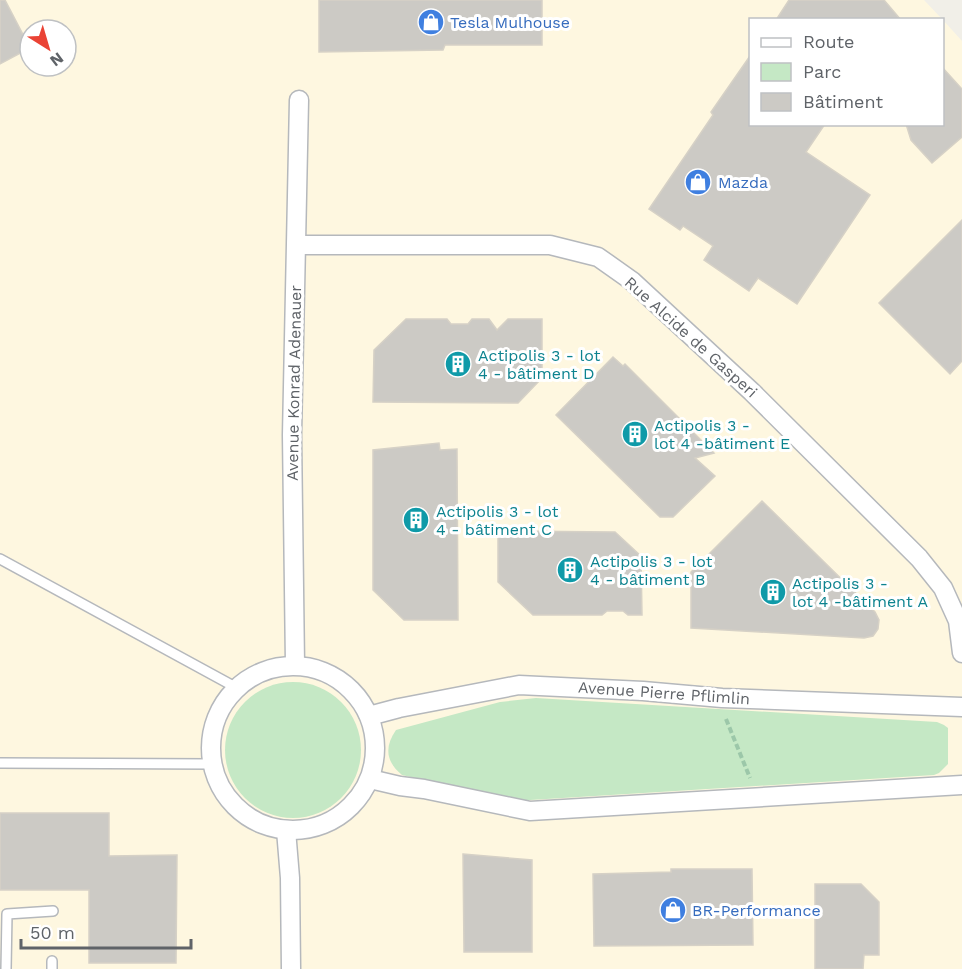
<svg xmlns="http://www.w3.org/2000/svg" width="962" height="969" viewBox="0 0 962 969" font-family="'Work Sans',sans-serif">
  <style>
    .commercial { fill: #fef7e0; fill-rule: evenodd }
    .green { fill: #c5e8c5 }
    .building { fill: #cccac5; stroke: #d6d1c6; stroke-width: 1.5 }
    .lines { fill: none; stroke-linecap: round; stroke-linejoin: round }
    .lane-casing { stroke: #b5b8bc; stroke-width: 12 }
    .street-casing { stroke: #b5b8bc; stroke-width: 21 }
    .path { stroke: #9cc7a9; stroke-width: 4; stroke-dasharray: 6 3; stroke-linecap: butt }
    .lane { stroke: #fff; stroke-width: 9 }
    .street { stroke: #fff; stroke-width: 18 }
    .labels { text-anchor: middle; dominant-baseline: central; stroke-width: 6; stroke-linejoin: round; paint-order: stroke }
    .shop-label { font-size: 16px; fill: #366cbe; stroke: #fff; text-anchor: start }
    .street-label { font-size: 16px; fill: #5f6368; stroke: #fff }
    .culture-label { font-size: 16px; fill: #0d838f; stroke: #fff; text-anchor: start }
  </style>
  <rect width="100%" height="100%" fill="#f1efe8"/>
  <path class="commercial" d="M0,0H924L942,19L750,20V124H942L943,20L962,41V969H0ZM30,30H66V66H30Z"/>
  <g class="green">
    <circle cx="293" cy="750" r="68"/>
    <path d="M536,698L937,722L944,725L948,728V764L939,773L934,775L514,801L402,775C386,762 384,747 396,730L500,702Z"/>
  </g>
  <g class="building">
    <polygon points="0,0 5,0 30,48 0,64"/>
    <polygon points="319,0 542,0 542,45 445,45 443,50 319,52"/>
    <polygon points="789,0 884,0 901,20 776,20"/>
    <polygon points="750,56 750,124 825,124 806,152 870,195 797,304 758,278 749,291 704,260 713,246 683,226 680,230 649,209 713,115 711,112"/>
    <polygon points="942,67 962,89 962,137 932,163 911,140 906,124 942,124"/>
    <polygon points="962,220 962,361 950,374 879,303"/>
    <polygon points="406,319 447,319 451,324 468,324 472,319 489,319 497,330 508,319 542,319 542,378 518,403 373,402 374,350"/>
    <polygon points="613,357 623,366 625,364 714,453 695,458 715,476 673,517 660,517 556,415"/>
    <polygon points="439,443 440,450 457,449 458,620 404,620 373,590 373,450"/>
    <polygon points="762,501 875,612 879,620 878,629 873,636 864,638 691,628 691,572"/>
    <polygon points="498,531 615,532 641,556 642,615 628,615 623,611 607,611 602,615 533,615 498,582"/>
    <polygon points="0,813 109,813 109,856 177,855 176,963 89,963 89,890 0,890"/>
    <polygon points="463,854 532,860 532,952 464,952"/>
    <polygon points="671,869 752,869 753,945 594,946 593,874 671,872"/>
    <polygon points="815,884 861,884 879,902 879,955 864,955 863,969 815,969"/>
  </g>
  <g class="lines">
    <defs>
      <g id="lane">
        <polyline points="0,559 237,688"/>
        <polyline points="0,763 212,764"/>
        <polyline points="6,969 7,914 53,911"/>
        <polyline points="52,969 52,961"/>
      </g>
      <g id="street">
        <polyline points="297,245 550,245 598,257 632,281 752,392 919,558 943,588 958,621 962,653"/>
        <polyline points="295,665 292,435 299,100"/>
        <circle cx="293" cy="748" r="82"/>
        <polyline points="369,716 399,708 519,685 643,691 722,698 962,707"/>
        <polyline points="370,779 400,786 424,789 530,811 962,785"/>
        <polyline points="286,830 290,878 291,969"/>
      </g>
    </defs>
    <use href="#lane" class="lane-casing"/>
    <use href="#street" class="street-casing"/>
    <polyline class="path" points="726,719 750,778"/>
    <use href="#lane" class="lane"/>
    <use href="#street" class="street"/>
  </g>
  <defs>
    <symbol id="shop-disc" viewBox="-11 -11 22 22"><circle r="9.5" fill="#3f7fe0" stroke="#fff"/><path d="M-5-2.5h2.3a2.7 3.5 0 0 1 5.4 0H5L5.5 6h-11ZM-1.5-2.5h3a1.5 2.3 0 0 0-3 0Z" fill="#fff"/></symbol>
    <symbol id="building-disc" viewBox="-11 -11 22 22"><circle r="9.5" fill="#0f9aa8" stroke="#fff"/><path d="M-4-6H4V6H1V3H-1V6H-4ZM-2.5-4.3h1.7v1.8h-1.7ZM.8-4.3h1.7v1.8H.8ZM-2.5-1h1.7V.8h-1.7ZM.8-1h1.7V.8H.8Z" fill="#fff"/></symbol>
  </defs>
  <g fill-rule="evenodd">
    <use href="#shop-disc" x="416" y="7" width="30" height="30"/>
    <use href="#shop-disc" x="683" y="167" width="30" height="30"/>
    <use href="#building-disc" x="443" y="349" width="30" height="30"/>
    <use href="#building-disc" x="620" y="419" width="30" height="30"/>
    <use href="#building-disc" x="401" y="505" width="30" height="30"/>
    <use href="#building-disc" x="555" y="555" width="30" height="30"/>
    <use href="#building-disc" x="758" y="577" width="30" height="30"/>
    <use href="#shop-disc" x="658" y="895" width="30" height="30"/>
  </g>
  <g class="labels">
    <g class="shop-label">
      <text x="450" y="22">Tesla Mulhouse</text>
      <text x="718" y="182">Mazda</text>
      <text x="692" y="910">BR-Performance</text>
    </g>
    <g class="street-label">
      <text transform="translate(691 337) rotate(42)">Rue Alcide de Gasperi</text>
      <text transform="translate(294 383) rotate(-89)">Avenue Konrad Adenauer</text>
      <text transform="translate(664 693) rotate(4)">Avenue Pierre Pflimlin</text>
    </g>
    <g class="culture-label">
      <text x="478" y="355">Actipolis 3 - lot<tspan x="478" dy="18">4 - bâtiment D</tspan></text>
      <text x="654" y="425">Actipolis 3 -<tspan x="654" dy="18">lot 4 -bâtiment E</tspan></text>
      <text x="436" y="511">Actipolis 3 - lot<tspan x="436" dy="18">4 - bâtiment C</tspan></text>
      <text x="590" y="561">Actipolis 3 - lot<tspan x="590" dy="18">4 - bâtiment B</tspan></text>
      <text x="792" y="583">Actipolis 3 -<tspan x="792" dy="18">lot 4 -bâtiment A</tspan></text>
    </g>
  </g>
  <rect x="749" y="18" width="195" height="108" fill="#ffffff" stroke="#bfc1c3" stroke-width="1.5"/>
  <rect x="761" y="38" width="30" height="9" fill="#ffffff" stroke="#bfc1c3" stroke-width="1.5"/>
  <text x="803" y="48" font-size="18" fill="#5f6368">Route</text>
  <rect x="761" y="63" width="30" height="18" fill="#c5e8c5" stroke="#bfc1c3" stroke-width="1.5"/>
  <text x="803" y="78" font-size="18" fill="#5f6368">Parc</text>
  <rect x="761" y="93" width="30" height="18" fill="#cccac5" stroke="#bfc1c3" stroke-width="1.5"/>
  <text x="803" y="108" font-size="18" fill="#5f6368">Bâtiment</text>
  <g transform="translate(48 48) rotate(143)"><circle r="28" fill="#ffffff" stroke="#bfc1c3" stroke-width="1.5"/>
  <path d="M0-4.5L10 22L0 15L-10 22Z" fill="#ea4335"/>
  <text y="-9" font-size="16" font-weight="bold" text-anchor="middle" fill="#5f6368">N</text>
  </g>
  <path d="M21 939v9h170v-9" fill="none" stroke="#5f6368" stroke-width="3"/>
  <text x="30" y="939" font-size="18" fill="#5f6368" stroke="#ffffff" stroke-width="4.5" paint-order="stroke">50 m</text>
</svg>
